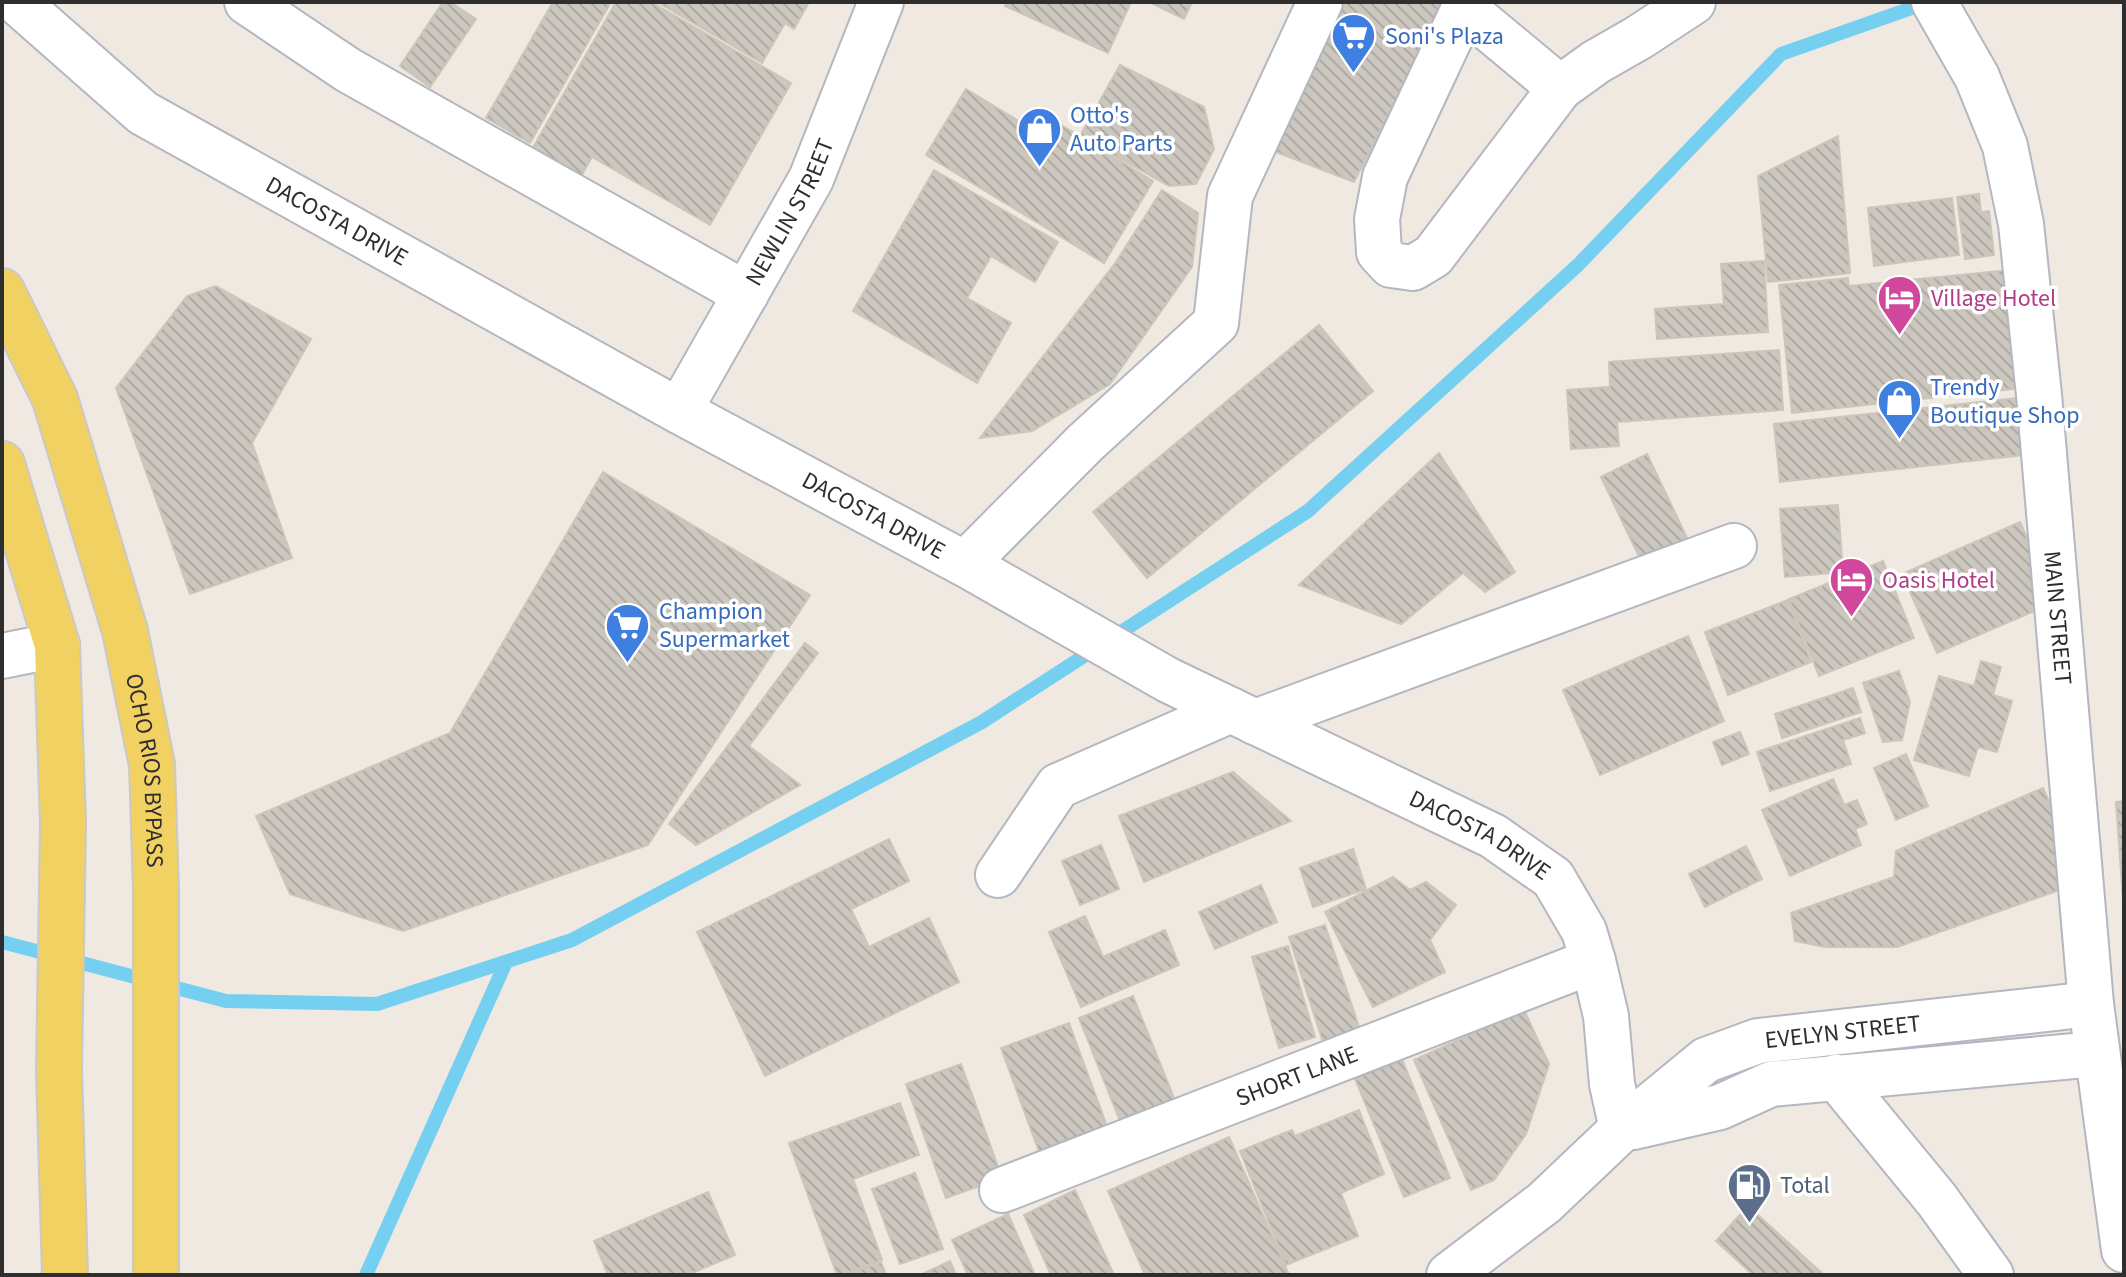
<svg xmlns="http://www.w3.org/2000/svg" width="2126" height="1277" viewBox="0 0 2126 1277" font-family="'Source Sans 3',sans-serif">
  <style>
    .lines { fill: none; stroke-linecap: round; stroke-linejoin: round }
    .stream { stroke: #75cff0; stroke-width: 14 }
    .building { fill: url(#building-back-hatch); stroke: #cbc5ba; stroke-width: 2 }
    .minor-casing { stroke: #b4b7c1; stroke-width: 48 }
    .major-casing { stroke: #c9c9c9; stroke-width: 48 }
    .minor { stroke: #fff; stroke-width: 44 }
    .major { stroke: #f2d163; stroke-width: 44 }
    .labels { text-anchor: middle; dominant-baseline: central; stroke-width: 7; stroke-linejoin: round; paint-order: stroke }
    .shop-label { font-size: 24px; fill: #366cbe; stroke: #fff; text-anchor: start }
    .street-label { font-size: 24px; fill: #2e2e2e; stroke: #fff }
    .hotel-label { font-size: 24px; fill: #b23c85; stroke: #fff; text-anchor: start }
    .service-label { font-size: 24px; fill: #4e5e75; stroke: #fff; text-anchor: start }
  </style>
  <defs>
    <pattern id="building-back-hatch" width="6" height="6" patternUnits="userSpaceOnUse" patternTransform="scale(2)"><rect width="6" height="6" fill="#cbc7bf"/><path d="M-1 5l2 2M0 0l6 6M5-1l2 2" fill="none" stroke="#afaba4"/></pattern>
  </defs>
  <rect width="100%" height="100%" fill="#efe9e1"/>
  <g class="lines">
    <g class="stream">
      <polyline points="2,942 226,1001 377,1004 572,940 982,722 1308,511 1578,265 1781,54 1929,2"/>
      <polyline points="366,1275 506,962"/>
    </g>
  </g>
  <g class="building">
    <polygon points="443,2 450,2 476,19 430,87 400,66"/>
    <polygon points="553,2 611,2 530,143 486,118"/>
    <polygon points="616,2 651,2 791,83 710,225 592,157 580,178 531,151"/>
    <polygon points="657,2 809,2 794,29 785,23 762,63"/>
    <polygon points="1007,2 1131,2 1108,53 1005,6"/>
    <polygon points="1149,2 1192,2 1184,19"/>
    <polygon points="1335,2 1446,2 1354,182 1263,147"/>
    <polygon points="1120,65 1204,107 1214,149 1196,184 1169,186 1080,136"/>
    <polygon points="966,89 1030,128 1040,112 1153,181 1104,263 926,155"/>
    <polygon points="1838,136 1850,273 1768,282 1758,176"/>
    <polygon points="934,170 1058,242 1035,282 991,256 967,298 1011,323 977,383 853,311"/>
    <polygon points="1162,190 1198,213 1192,267 1110,384 1032,431 980,438 1116,262"/>
    <polygon points="1979,194 1981,212 1989,211 1994,255 1965,259 1957,197"/>
    <polygon points="1952,198 1959,255 1874,266 1868,208"/>
    <polygon points="1764,261 1768,332 1657,339 1655,309 1724,304 1721,264"/>
    <polygon points="2009,270 2022,388 1792,413 1779,285 1848,278 1849,286"/>
    <polygon points="216,286 311,339 252,443 292,558 190,594 116,388 187,296"/>
    <polygon points="1319,325 1373,391 1147,578 1093,512"/>
    <polygon points="1779,350 1783,410 1617,422 1619,446 1571,449 1567,390 1610,387 1609,362"/>
    <polygon points="2017,398 2024,455 1780,482 1774,424"/>
    <polygon points="1439,453 1515,572 1485,592 1463,573 1401,624 1299,585"/>
    <polygon points="1647,454 1689,542 1643,565 1601,477"/>
    <polygon points="603,472 810,595 648,845 403,931 290,894 256,816 450,733"/>
    <polygon points="1838,505 1843,572 1785,577 1780,509"/>
    <polygon points="2020,522 2055,602 1937,653 1902,574"/>
    <polygon points="1883,561 1914,638 1819,676 1789,599"/>
    <polygon points="1788,600 1811,662 1728,695 1705,632"/>
    <polygon points="1688,636 1724,721 1600,775 1563,690"/>
    <polygon points="805,643 818,653 749,746 800,785 696,845 669,824"/>
    <polygon points="1981,661 2001,667 1993,695 2012,701 1997,752 1978,747 1969,776 1914,760 1939,676 1974,686"/>
    <polygon points="1899,671 1910,702 1902,740 1883,742 1863,683"/>
    <polygon points="1853,688 1861,712 1782,738 1775,714"/>
    <polygon points="1860,718 1865,733 1843,740 1851,764 1770,791 1757,752"/>
    <polygon points="1740,732 1749,754 1722,765 1713,742"/>
    <polygon points="1906,754 1928,806 1896,820 1874,768"/>
    <polygon points="1233,772 1291,821 1144,882 1119,816"/>
    <polygon points="1833,779 1844,805 1857,800 1867,824 1855,829 1861,845 1790,876 1762,810"/>
    <polygon points="2043,788 2065,837 2052,843 2068,887 1897,947 1825,947 1795,941 1791,913 1894,877 1896,851"/>
    <polygon points="2124,801 2124,900 2123,900 2116,802"/>
    <polygon points="889,839 909,881 851,909 869,947 929,918 959,982 765,1076 697,932"/>
    <polygon points="1101,845 1119,889 1080,905 1062,861"/>
    <polygon points="1746,846 1762,879 1705,907 1689,874"/>
    <polygon points="1353,849 1366,889 1313,907 1300,868"/>
    <polygon points="1393,877 1410,890 1426,882 1456,905 1430,940 1445,972 1373,1007 1325,912"/>
    <polygon points="1261,885 1277,922 1215,949 1199,912"/>
    <polygon points="1085,916 1103,957 1165,930 1179,965 1081,1007 1049,932"/>
    <polygon points="1325,925 1360,1030 1323,1042 1289,937"/>
    <polygon points="1288,946 1315,1037 1279,1048 1252,957"/>
    <polygon points="1133,996 1176,1103 1122,1126 1079,1018"/>
    <polygon points="1524,1010 1549,1064 1526,1134 1494,1180 1471,1190 1414,1060"/>
    <polygon points="1069,1023 1109,1132 1041,1157 1001,1048"/>
    <polygon points="1400,1054 1450,1178 1404,1197 1353,1074"/>
    <polygon points="961,1064 1002,1178 946,1198 906,1084"/>
    <polygon points="900,1103 919,1155 853,1179 882,1260 841,1275 837,1275 789,1143"/>
    <polygon points="1359,1110 1384,1174 1341,1193 1358,1236 1286,1265 1240,1151 1292,1130 1295,1136"/>
    <polygon points="1229,1137 1289,1275 1145,1275 1108,1191"/>
    <polygon points="915,1173 943,1249 900,1264 872,1189"/>
    <polygon points="1075,1190 1114,1275 1051,1275 1024,1215"/>
    <polygon points="708,1192 735,1255 687,1275 608,1275 594,1241"/>
    <polygon points="1748,1206 1824,1275 1753,1275 1716,1241"/>
    <polygon points="1008,1214 1035,1275 968,1275 952,1240"/>
    <polygon points="950,1261 956,1275 920,1275"/>
    <polygon points="881,1262 886,1275 846,1275"/>
  </g>
  <g class="lines">
    <defs>
      <g id="minor">
        <path id="s1" d="M17,2L143,113L679,411L965,564L1168,680L1493,836L1553,878L1584,931L1593,961L1606,1016L1612,1084L1622,1129"/>
        <polyline points="247,2 348,70 746,294"/>
        <polyline points="1467,2 1385,177 1377,219 1379,252 1391,265 1413,268 1433,256 1560,88 1596,62 1638,38 1693,2"/>
        <path id="s2" d="M1934,2L1977,77L2005,146L2021,224L2039,395L2091,1004L2124,1250"/>
        <polyline points="1464,8 1560,88"/>
        <path id="s3" d="M679,411L811,179L881,2"/>
        <polyline points="965,564 1085,443 1216,323 1230,196 1320,2"/>
        <polyline points="2,656 57,645"/>
        <polyline points="1255,722 1734,546"/>
        <polyline points="998,875 1058,786 1231,710"/>
        <polyline points="1836,1077 1937,1200 1991,1275"/>
        <polyline points="1633,1127 1720,1107 1771,1084 2096,1054"/>
        <path id="s4" d="M1002,1190L1593,961"/>
        <path id="s5" d="M1449,1275L1544,1203L1622,1129L1706,1060L1758,1041L2091,1004"/>
      </g>
      <g id="major">
        <path id="s6" d="M2,291L55,399L125,631L152,765L156,892V1275"/>
        <polyline points="2,464 57,645 63,823 59,1070 65,1275"/>
      </g>
    </defs>
    <use href="#minor" class="minor-casing"/>
    <use href="#major" class="major-casing"/>
    <use href="#minor" class="minor"/>
    <use href="#major" class="major"/>
  </g>
  <defs>
    <symbol id="supermarket-pin" viewBox="-11 -11 22 30"><path d="M0 17L-7.5 6A9.5 9.5 0 1 1 7.5 6Z" fill="#3f7fe0" stroke="#fff"/><path d="M-6-5.5h2.5l.6 2H6L4.5 2H-2.5L-4.4-4H-6ZM-1.5 3.2a1.3 1.3 0 1 0 .1 0ZM3 3.2a1.3 1.3 0 1 0 .1 0Z" fill="#fff"/></symbol>
    <symbol id="shop-pin" viewBox="-11 -11 22 30"><path d="M0 17L-7.5 6A9.5 9.5 0 1 1 7.5 6Z" fill="#3f7fe0" stroke="#fff"/><path d="M-5-2.5h2.3a2.7 3.5 0 0 1 5.4 0H5L5.5 6h-11ZM-1.5-2.5h3a1.5 2.3 0 0 0-3 0Z" fill="#fff"/></symbol>
    <symbol id="hotel-pin" viewBox="-11 -11 22 30"><path d="M0 17L-7.5 6A9.5 9.5 0 1 1 7.5 6Z" fill="#d1479c" stroke="#fff"/><path d="M-6-4.5h1.5V1H6V5H4.5V3h-9V5H-6ZM-4 0a1.8 1.8 0 1 1 3.6 0ZM.5 0V-2.5h3Q6-2.5 6 0Z" fill="#fff"/></symbol>
    <symbol id="fuel-pin" viewBox="-11 -11 22 30"><path d="M0 17L-7.5 6A9.5 9.5 0 1 1 7.5 6Z" fill="#5c6f8a" stroke="#fff"/><path d="M-5.5-6h7V0h2V4h1.3V-2.5L3-4.5l.8-.8L6-3V5H2.5V1h-1V6h-7ZM-4.2-4.7v3.2H.2V-4.7Z" fill="#fff"/></symbol>
  </defs>
  <g fill-rule="evenodd">
    <use href="#supermarket-pin" x="1328" y="10" width="51" height="69"/>
    <use href="#shop-pin" x="1014" y="104" width="51" height="69"/>
    <use href="#hotel-pin" x="1874" y="272" width="51" height="69"/>
    <use href="#shop-pin" x="1874" y="376" width="51" height="69"/>
    <use href="#hotel-pin" x="1826" y="554" width="51" height="69"/>
    <use href="#supermarket-pin" x="602" y="600" width="51" height="69"/>
    <use href="#fuel-pin" x="1724" y="1160" width="51" height="69"/>
  </g>
  <g class="labels">
    <g class="shop-label">
      <text x="1385" y="36">Soni's Plaza</text>
      <text x="1070" y="115">Otto's<tspan x="1070" dy="28">Auto Parts</tspan></text>
      <text x="1930" y="387">Trendy<tspan x="1930" dy="28">Boutique Shop</tspan></text>
      <text x="659" y="611">Champion<tspan x="659" dy="28">Supermarket</tspan></text>
    </g>
    <g class="street-label">
      <text stroke="none"><textPath href="#s3" startOffset="228">NEWLIN STREET</textPath></text>
      <text stroke="none"><textPath href="#s1" startOffset="390">DACOSTA DRIVE</textPath></text>
      <text stroke="none"><textPath href="#s1" startOffset="1002">DACOSTA DRIVE</textPath></text>
      <text stroke="none"><textPath href="#s2" startOffset="636">MAIN STREET</textPath></text>
      <text stroke="none"><textPath href="#s6" startOffset="504">OCHO RIOS BYPASS</textPath></text>
      <text stroke="none"><textPath href="#s1" startOffset="1688">DACOSTA DRIVE</textPath></text>
      <text stroke="none"><textPath href="#s5" startOffset="476">EVELYN STREET</textPath></text>
      <text stroke="none"><textPath href="#s4" startOffset="316">SHORT LANE</textPath></text>
    </g>
    <g class="hotel-label">
      <text x="1931" y="298">Village Hotel</text>
      <text x="1882" y="580">Oasis Hotel</text>
    </g>
    <g class="service-label">
      <text x="1780" y="1185">Total</text>
    </g>
  </g>
  <rect width="2126" height="1277" fill="none" stroke="#2e2e2e" stroke-width="8"/>
</svg>
